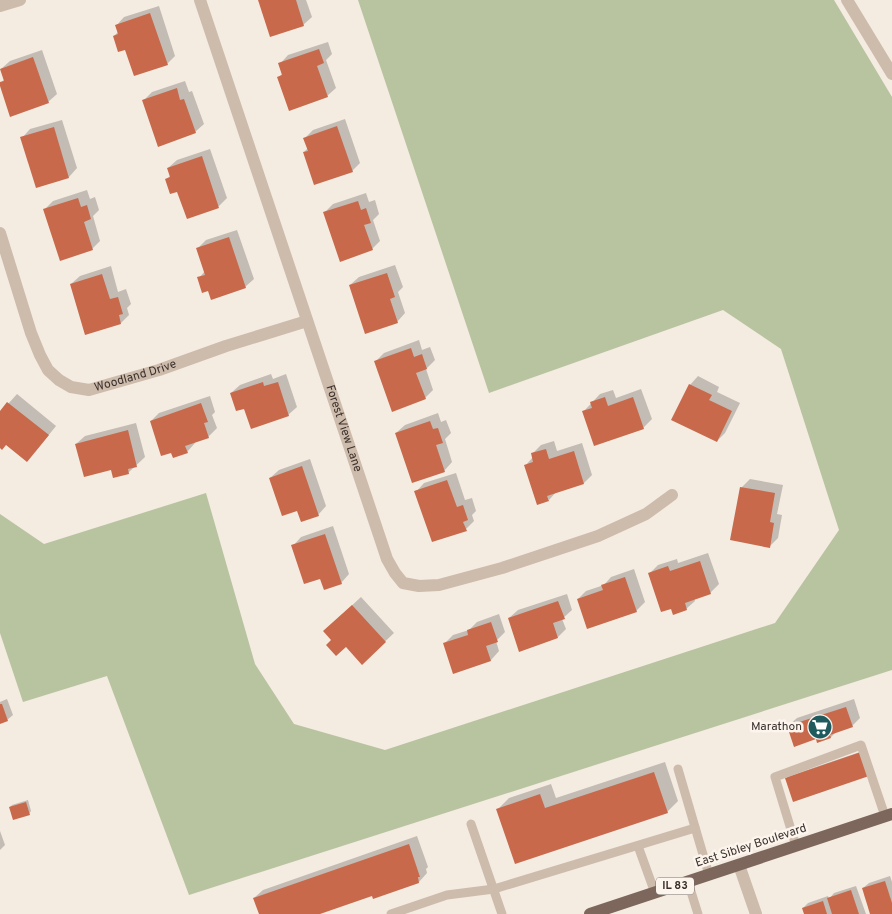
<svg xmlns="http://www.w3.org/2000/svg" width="892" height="914" viewBox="0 0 892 914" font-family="Overpass,sans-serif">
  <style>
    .green { fill: #b8c4a0 }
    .shadow { fill: #0003 }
    .building { fill: #c8694b }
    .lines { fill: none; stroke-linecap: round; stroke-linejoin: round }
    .service { stroke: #cdbbac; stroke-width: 9 }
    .minor { stroke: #cdbbac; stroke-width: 12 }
    .primary { stroke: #7d675c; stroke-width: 12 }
    .labels { text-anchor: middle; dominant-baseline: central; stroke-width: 5; stroke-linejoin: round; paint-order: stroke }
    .shield { fill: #fbf5ee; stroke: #756b66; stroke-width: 1 }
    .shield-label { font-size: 11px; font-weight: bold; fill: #3b302b }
    .street-label { font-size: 12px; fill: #3b302b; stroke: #fbf5ee }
    .poi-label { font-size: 12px; fill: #3b302b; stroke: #fbf5ee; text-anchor: end }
  </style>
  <rect width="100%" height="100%" fill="#f4ebe1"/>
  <polygon class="green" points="358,0 834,0 892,97 892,670 189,895 107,676 23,702 0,633 0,514 44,544 206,493 255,664 294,724 385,750 775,623 839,530 781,349 723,310 489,393"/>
  <g class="shadow">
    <polygon points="260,0 306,0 312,17 303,25"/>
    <polygon points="159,6 175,56 167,64 126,48 114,36 118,32 116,26 124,17"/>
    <polygon points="328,42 332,54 326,60 336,88 327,96 279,77 283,73 280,64 288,55"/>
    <polygon points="42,50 57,94 48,102 0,83 5,79 1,69 10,61"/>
    <polygon points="185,81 189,92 192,91 204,124 195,132 143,101 152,92"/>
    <polygon points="345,119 360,163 352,171 304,152 308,148 305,138 313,130"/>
    <polygon points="62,120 77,168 69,177 37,186 22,138 30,129"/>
    <polygon points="210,149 227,198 219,206 187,218 178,190 166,180 171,175 168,168 177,160"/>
    <polygon points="87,190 90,199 95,197 99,210 93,216 100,241 92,249 45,209 53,201"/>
    <polygon points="366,193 369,202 375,200 379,214 373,220 380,241 372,249 324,213 333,204"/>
    <polygon points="237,230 254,279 245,287 209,289 199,278 205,271 197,249 206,240"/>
    <polygon points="395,265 403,287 398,292 405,313 397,322 350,285 359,277"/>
    <polygon points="111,266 118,292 126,289 131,304 127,308 129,315 121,323 71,284 80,276"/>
    <polygon points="419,340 422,350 430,347 435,360 426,369 433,390 425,398 376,361 384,353"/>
    <polygon points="271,374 273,379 286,374 297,407 288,415 245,407 231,393 240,385"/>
    <polygon points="698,376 719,387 717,392 740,403 725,433 717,441 690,385"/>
    <polygon points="641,389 652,419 643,428 584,411 600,394 613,390 616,398"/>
    <polygon points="17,394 56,426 35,452 6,444 0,446 0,413"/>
    <polygon points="210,396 215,412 212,415 217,428 208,437 195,441 195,443 187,452 151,421 159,413"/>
    <polygon points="438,413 441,422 446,420 451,433 445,439 452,462 444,471 396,433 405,425"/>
    <polygon points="136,423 145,457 128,473 112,469 76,444 85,436"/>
    <polygon points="554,441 557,451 582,443 592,475 584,483 557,491 549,500 526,465 533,457 532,454 541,445"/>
    <polygon points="310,459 326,506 318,515 298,509 270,478 279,470"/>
    <polygon points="456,473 465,500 472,498 476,511 472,515 474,521 466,529 416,492 424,483"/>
    <polygon points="750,479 783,485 777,514 782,515 778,538 770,546 741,488"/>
    <polygon points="333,526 349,574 341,583 321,577 293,546 301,537"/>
    <polygon points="708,553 719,584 710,593 694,598 695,601 686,609 649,574 658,565 677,559 678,563"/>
    <polygon points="634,569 645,602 636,611 578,599 586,591 604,585 611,577"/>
    <polygon points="567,594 572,610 562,619 566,629 558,637 509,618 518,610"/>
    <polygon points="361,597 394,633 362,663 346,645 333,640 333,623"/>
    <polygon points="499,614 505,632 496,641 499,651 491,660 454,672 444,644 453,635 469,630 477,622"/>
    <polygon points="7,699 13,715 7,720 0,723 0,702"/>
    <polygon points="854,699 860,718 852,726 836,732 831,737 817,738 788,726 797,718"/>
    <polygon points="863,751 871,773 786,779 789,776"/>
    <polygon points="665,762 678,801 667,812 498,809 509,798 551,784 556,798"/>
    <polygon points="28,800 31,811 29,814 10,807 12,805"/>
    <polygon points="0,831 5,845 0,850"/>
    <polygon points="417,836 428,867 426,869 427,873 419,882 373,894 317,914 260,914 254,898 263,890"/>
    <polygon points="890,876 892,882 892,914 872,914 863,888 869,883"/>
    <polygon points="856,886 866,914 805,914 803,908 808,903 828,896 829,899 834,893"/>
  </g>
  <g class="building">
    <polygon points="258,0 296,0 304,26 270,37"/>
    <polygon points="150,13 168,65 134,76 125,50 118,52 113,36 118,34 115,25"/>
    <polygon points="319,49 324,63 317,66 328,97 289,111 277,77 282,75 278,63"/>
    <polygon points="33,57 49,103 10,117 0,86 0,82 4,81 0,69"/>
    <polygon points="177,88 180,100 184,99 196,133 158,147 142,100"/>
    <polygon points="337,126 353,172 314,185 303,152 308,151 303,138"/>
    <polygon points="54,127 69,178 36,188 20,137"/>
    <polygon points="202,156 219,208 187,219 177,192 170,194 165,179 170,177 167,168"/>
    <polygon points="78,198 81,207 87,205 91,219 84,222 93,250 60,261 43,209"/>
    <polygon points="358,201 361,210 366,208 371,223 364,225 373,250 340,262 323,212"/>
    <polygon points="229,237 246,288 211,300 208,291 202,293 197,277 205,275 196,248"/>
    <polygon points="387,273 395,297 390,299 398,323 365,334 349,285"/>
    <polygon points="102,274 110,299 118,297 123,314 119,315 121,324 85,335 70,284"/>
    <polygon points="411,348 414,357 422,354 427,369 416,373 426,399 392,412 374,361"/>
    <polygon points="263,382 264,386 278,382 289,416 251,429 244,409 236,411 230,393"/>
    <polygon points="689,384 712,395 709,400 732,411 717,442 671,420"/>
    <polygon points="605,397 608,406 633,397 644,429 594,446 582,411 592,408 590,402"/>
    <polygon points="7,402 49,435 27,462 6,445 2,450 0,448 0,411"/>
    <polygon points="201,403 208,422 204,423 209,438 185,446 188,453 173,458 171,453 161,456 150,421"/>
    <polygon points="430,421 433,429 438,428 443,443 436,445 445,472 412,483 395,433"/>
    <polygon points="128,430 137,467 128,469 129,474 113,478 111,470 84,477 75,444"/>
    <polygon points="546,449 549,459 574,451 584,484 547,496 549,501 537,505 524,465 533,462 531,453"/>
    <polygon points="302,466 319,516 301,522 297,511 282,516 269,478"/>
    <polygon points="447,480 457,507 463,505 468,520 463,522 467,531 432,542 414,491"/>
    <polygon points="740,487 775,493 770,522 774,523 770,548 730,540"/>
    <polygon points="325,534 342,584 324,590 320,579 304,584 291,545"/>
    <polygon points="700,561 711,594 685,603 687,610 673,615 671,609 661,612 648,573 668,566 670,571"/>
    <polygon points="625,577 637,612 587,629 577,599 603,590 601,585"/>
    <polygon points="558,601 565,619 553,623 558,638 519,652 508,618"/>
    <polygon points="352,605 386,642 362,665 346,647 336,656 326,645 331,640 323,631"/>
    <polygon points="491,622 498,642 486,646 491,661 453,674 443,643 468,635 467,630"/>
    <polygon points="0,704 2,704 8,721 0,724"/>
    <polygon points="846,707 853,727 830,735 831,738 817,743 816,739 794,747 787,726"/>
    <polygon points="861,752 869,776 793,802 785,778"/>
    <polygon points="654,772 668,813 515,864 496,809 540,794 545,808"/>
    <polygon points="26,802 30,815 13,820 9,807"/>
    <polygon points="409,844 420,877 418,877 419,883 373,899 372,896 320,914 259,914 253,898"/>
    <polygon points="885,881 892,903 892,914 870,914 862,888"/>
    <polygon points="851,890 859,914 832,914 827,898"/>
    <polygon points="823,901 827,914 804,914 802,908"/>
  </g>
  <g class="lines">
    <g class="service">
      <polyline points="678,769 709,875"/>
      <polyline points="471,824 502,914"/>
      <polyline points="638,846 655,893"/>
      <polyline points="796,846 775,777 861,745 885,816"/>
      <polyline points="688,882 698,914"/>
      <polyline points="391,914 447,895 494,889 695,828"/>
    </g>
    <g class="minor">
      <path id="s1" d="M200,0L387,559L395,573L403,583L419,586L439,585L502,568L598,536L646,514L672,495"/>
      <polyline points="847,0 892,74"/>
      <polyline points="0,6 20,0"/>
      <path id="s2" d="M0,233L31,333L40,355L48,370L59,380L71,387L89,390L159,370L226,346L307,321"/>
      <polyline points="739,865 756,914"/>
    </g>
    <polyline class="primary" points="590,914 892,814"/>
  </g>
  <defs>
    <symbol id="supermarket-disc" viewBox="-11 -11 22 22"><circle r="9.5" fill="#1f5a5e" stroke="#fbf5ee"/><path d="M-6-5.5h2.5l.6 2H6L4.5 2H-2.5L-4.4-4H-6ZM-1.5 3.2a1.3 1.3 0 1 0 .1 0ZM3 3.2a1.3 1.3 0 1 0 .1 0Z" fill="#fff"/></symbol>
  </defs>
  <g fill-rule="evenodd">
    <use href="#supermarket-disc" x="806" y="713" width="28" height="28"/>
  </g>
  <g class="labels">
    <rect class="shield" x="656" y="877.5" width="38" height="17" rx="4"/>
    <g class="shield-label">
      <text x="675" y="886">IL 83</text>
    </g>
    <g class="street-label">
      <text stroke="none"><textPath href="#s2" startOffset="241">Woodland Drive</textPath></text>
      <text stroke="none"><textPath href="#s1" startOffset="452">Forest View Lane</textPath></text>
      <text transform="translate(751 846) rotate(-18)">East Sibley Boulevard</text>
    </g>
    <g class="poi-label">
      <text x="802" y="727">Marathon</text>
    </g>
  </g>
</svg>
